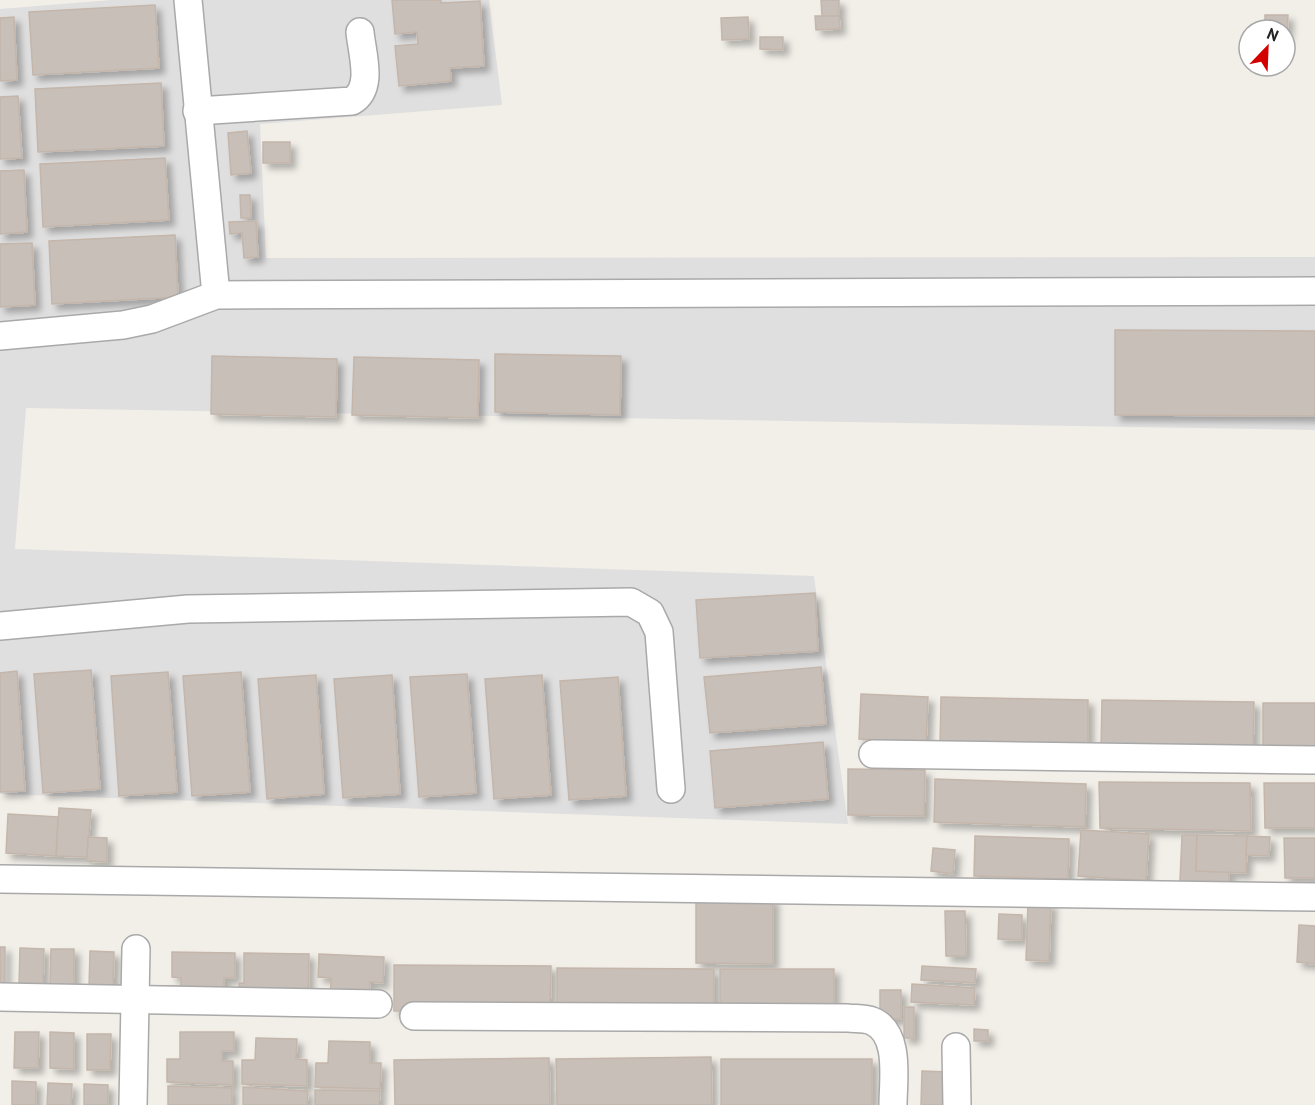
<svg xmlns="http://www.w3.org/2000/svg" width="1315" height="1105" viewBox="0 0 1315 1105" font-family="'PT Sans',sans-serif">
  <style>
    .residential { fill: #e0dfdf }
    .building { fill: #c7bfb8; stroke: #c4b6ab; stroke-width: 1.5; filter: url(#shadow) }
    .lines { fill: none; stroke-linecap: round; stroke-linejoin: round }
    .minor-casing { stroke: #a9a9a9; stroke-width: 30 }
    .minor { stroke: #fff; stroke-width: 27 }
  </style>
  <defs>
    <filter id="shadow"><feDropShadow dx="5.5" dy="5.5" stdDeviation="3" flood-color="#0004"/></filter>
  </defs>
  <rect width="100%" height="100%" fill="#f2efe9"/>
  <polygon class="residential" points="111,0 489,0 502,105 260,124 266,258 1315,257 1315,430 26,408 15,549 814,576 848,824 0,794 0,9"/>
  <g class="building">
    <polygon points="392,0 441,0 441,3 480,1 484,66 450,68 451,81 399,86 395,46 418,44 417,32 395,34"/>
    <polygon points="821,0 839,0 839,16 822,16"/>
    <polygon points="155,5 159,68 33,75 29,12"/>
    <polygon points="1265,15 1288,15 1287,38 1285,30 1265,30"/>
    <polygon points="815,16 839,16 840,29 816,30"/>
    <polygon points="14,17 17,80 0,81 0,18"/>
    <polygon points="748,17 749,39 722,40 721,18"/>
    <polygon points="760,37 783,37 783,50 760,49"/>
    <polygon points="161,83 164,146 38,152 35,89"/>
    <polygon points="18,96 22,158 0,159 0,97"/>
    <polygon points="247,131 251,173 231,175 228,133"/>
    <rect x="263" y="142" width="27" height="21"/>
    <polygon points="165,158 169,220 43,227 40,164"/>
    <polygon points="24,170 27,232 0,234 0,171"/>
    <polygon points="240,195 250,195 251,218 241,218"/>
    <polygon points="256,221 258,257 244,258 242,233 230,234 229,222"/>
    <polygon points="175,235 178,297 52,304 49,241"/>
    <polygon points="32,243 35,305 0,307 0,244"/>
    <polygon points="1115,330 1315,331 1315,416 1115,415"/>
    <polygon points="495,354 621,356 620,415 495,412"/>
    <polygon points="212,356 337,359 336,417 211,414"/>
    <polygon points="354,357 479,360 478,418 352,415"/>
    <polygon points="815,593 818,651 700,658 696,600"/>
    <polygon points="821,667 826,724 710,733 704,677"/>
    <polygon points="91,670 100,789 43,793 34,674"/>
    <polygon points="17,671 25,791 0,792 0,673"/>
    <polygon points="168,672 177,792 119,796 111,676"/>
    <polygon points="241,672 250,792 192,796 183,676"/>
    <polygon points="467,674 476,793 419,797 410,677"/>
    <polygon points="316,675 324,794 267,799 258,679"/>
    <polygon points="392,675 400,794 343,798 334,679"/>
    <polygon points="542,675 551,795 494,799 485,679"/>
    <polygon points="618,677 626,796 569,800 560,681"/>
    <polygon points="861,694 928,697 926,742 859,739"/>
    <polygon points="941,697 1088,700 1088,747 940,744"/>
    <polygon points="1102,700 1254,702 1253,748 1101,747"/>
    <rect x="1263" y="703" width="52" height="50"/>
    <polygon points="823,742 828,799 715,808 710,751"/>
    <polygon points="848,769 925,770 924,816 848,815"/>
    <polygon points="935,779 1086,784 1085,827 934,822"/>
    <polygon points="1099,782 1250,783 1251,831 1100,828"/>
    <polygon points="1264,783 1315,783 1315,828 1265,828"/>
    <polygon points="59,808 91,810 87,857 56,856"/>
    <polygon points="8,814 58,817 56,856 6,853"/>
    <polygon points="1081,830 1149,834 1146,881 1078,876"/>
    <polygon points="1182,835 1197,835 1196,871 1229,872 1229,883 1180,881"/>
    <polygon points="1197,835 1247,836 1246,873 1196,871"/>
    <polygon points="975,836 1069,839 1068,879 974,876"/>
    <polygon points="1247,836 1270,837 1269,856 1246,855"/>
    <polygon points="88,837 107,838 107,862 87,861"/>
    <polygon points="1284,838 1315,838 1315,878 1285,878"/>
    <polygon points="933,848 955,850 953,874 931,871"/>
    <polygon points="696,897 773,898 773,964 696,963"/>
    <polygon points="1028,902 1051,903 1049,961 1026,960"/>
    <polygon points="945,911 965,911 966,956 946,956"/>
    <polygon points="999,914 1022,915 1022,940 998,939"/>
    <polygon points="1299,925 1315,926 1315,964 1297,962"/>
    <rect x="0" y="947" width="5" height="36"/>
    <polygon points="20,948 44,949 43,985 19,984"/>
    <polygon points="51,949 74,949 74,985 50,985"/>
    <polygon points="90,951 114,952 113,988 89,987"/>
    <polygon points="172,952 235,953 235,978 224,978 224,999 159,998 159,986 181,986 181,978 172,977"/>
    <polygon points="244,953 309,954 308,1002 239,1001 239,983 244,983"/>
    <polygon points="319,954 384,957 383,983 370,982 369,1001 330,1000 331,978 318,977"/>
    <polygon points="394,965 551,966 550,1012 394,1011"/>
    <polygon points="922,966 976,969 975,983 921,980"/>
    <polygon points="557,968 714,969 714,1016 557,1014"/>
    <rect x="720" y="969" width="114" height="46"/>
    <polygon points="912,984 975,988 974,1005 911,1002"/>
    <rect x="880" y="990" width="21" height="29"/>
    <rect x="904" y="1007" width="10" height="31"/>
    <polygon points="974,1029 988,1030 988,1041 974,1041"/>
    <polygon points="15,1032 39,1032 38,1068 14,1068"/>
    <polygon points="50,1032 74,1033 74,1069 50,1068"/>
    <polygon points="180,1032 234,1032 234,1051 222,1051 222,1061 233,1061 233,1085 167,1082 167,1059 180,1059"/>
    <polygon points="87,1034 111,1034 110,1070 87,1070"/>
    <polygon points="256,1038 297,1039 296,1059 307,1060 307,1086 242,1084 242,1060 255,1060"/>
    <polygon points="329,1041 370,1042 370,1063 381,1063 380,1089 315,1087 316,1063 328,1063"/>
    <polygon points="711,1057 712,1105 557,1105 556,1059"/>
    <polygon points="549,1058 550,1105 395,1105 394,1060"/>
    <rect x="721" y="1059" width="151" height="46"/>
    <polygon points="922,1071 948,1072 947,1105 921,1105"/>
    <polygon points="12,1081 36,1082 36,1105 12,1105"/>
    <polygon points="48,1083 72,1084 71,1105 47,1105"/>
    <polygon points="84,1084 108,1085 108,1105 84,1105"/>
    <polygon points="168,1086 232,1088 232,1105 168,1105"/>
    <polygon points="243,1087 308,1091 307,1105 243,1105"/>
    <polygon points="315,1090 380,1091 379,1105 315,1105"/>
  </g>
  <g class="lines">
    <defs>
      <g id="minor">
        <polyline points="188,0 216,295"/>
        <path d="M197,111L352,101C374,88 362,54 360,32"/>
        <polyline points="0,336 123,325 152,319 216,295 1315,291"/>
        <polyline points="0,626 188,609 631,602 650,613 659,632 671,789"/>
        <polyline points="873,754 1315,760"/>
        <polyline points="0,879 1315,897"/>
        <polyline points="0,997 378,1004"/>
        <path d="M414,1016L848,1018C855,1019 865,1018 872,1021C901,1033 893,1080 893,1105"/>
        <polyline points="956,1047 957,1105"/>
        <polyline points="133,1105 136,949"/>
      </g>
    </defs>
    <use href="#minor" class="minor-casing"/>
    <use href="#minor" class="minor"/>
  </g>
  <g transform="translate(1267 48) rotate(23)"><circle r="28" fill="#ffffff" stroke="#a7a7a7" stroke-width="1.5"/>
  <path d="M0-4.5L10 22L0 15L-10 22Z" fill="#d40000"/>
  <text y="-9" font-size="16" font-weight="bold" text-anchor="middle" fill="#222222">N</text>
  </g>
</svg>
